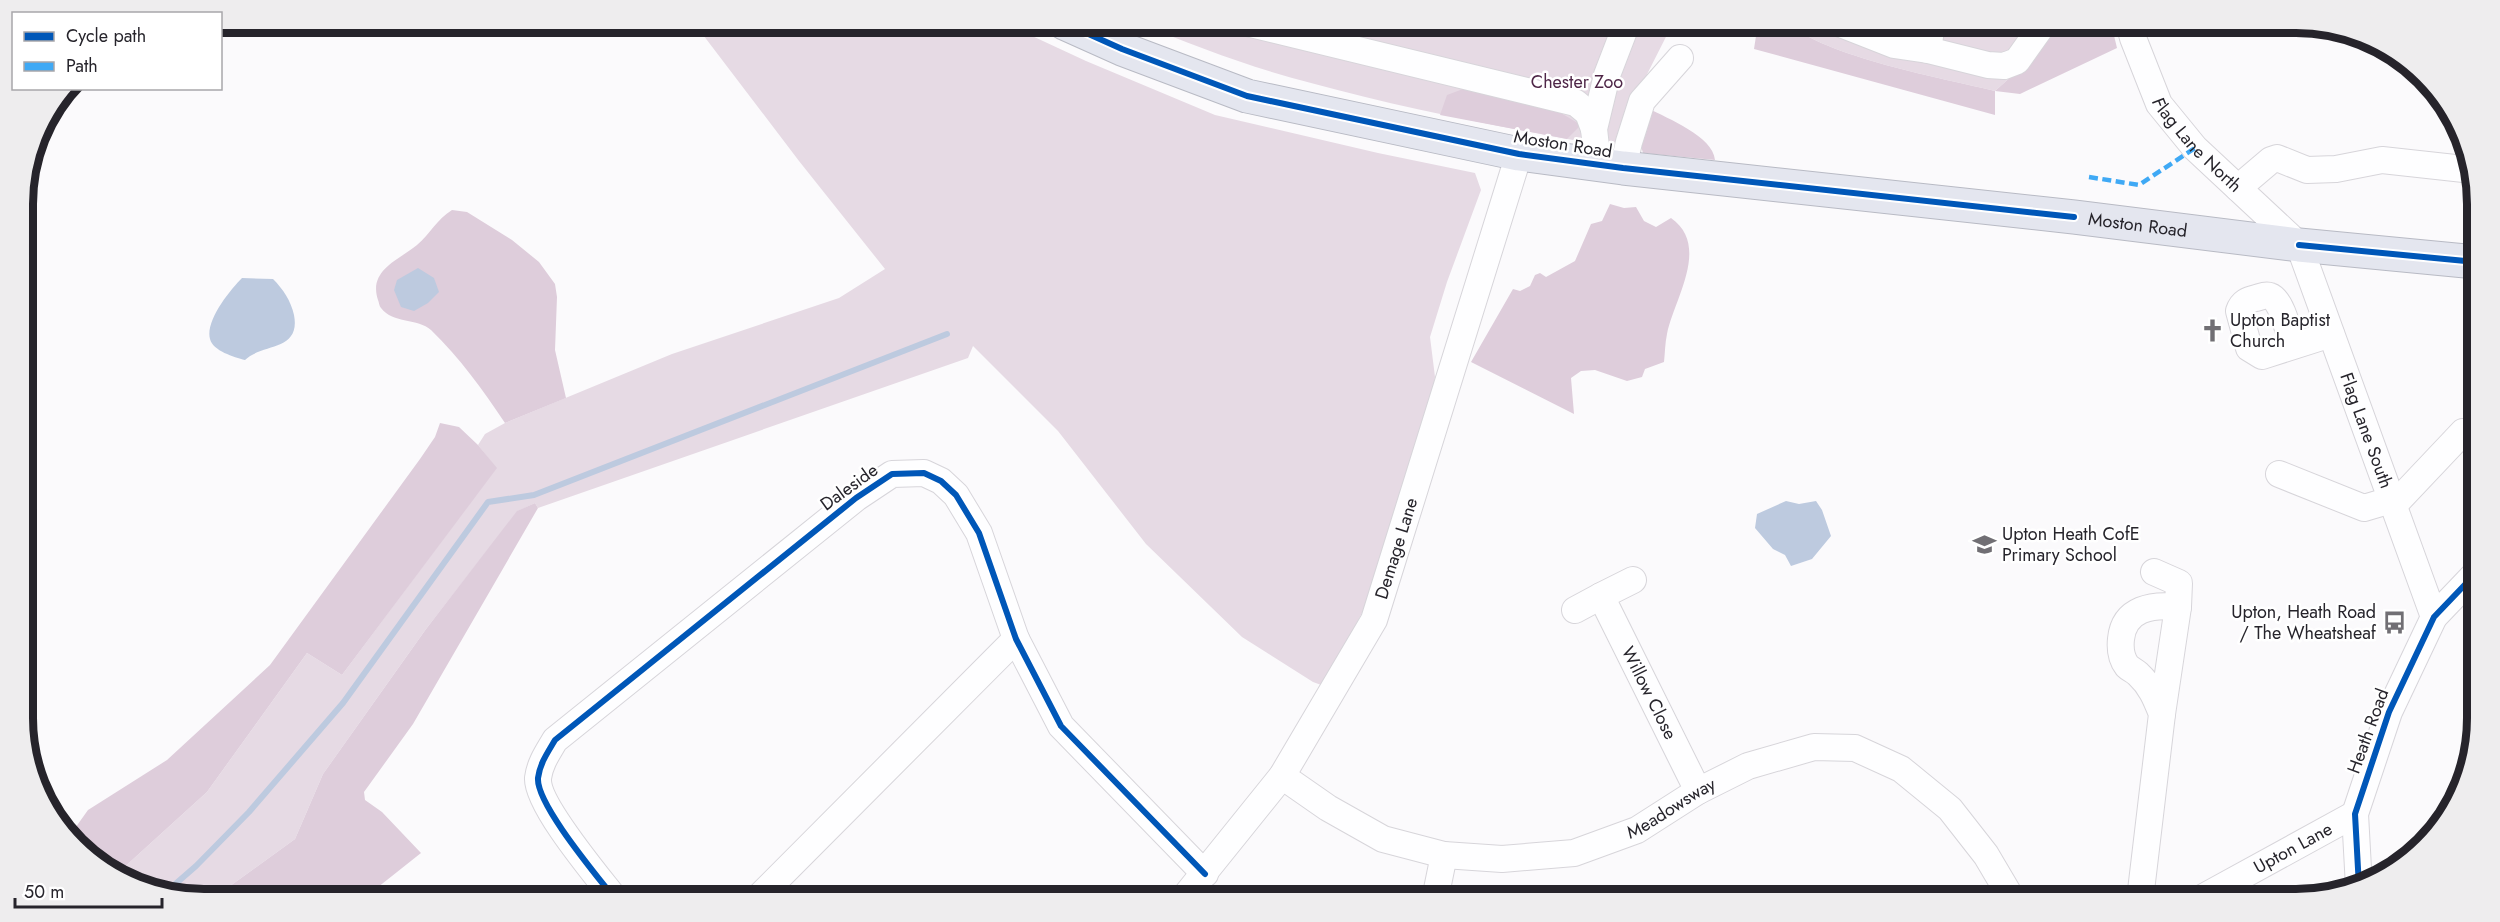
<svg xmlns="http://www.w3.org/2000/svg" width="2500" height="922" viewBox="0 0 2500 922" font-family="Jost,sans-serif">
  <style>
    .green { fill: #e6dae4 }
    .forest { fill: #decddb }
    .water { fill: #bdcadf }
    .lines { fill: none; stroke-linecap: round; stroke-linejoin: round }
    .stream { stroke: #bdcadf; stroke-width: 6 }
    .minor-casing { stroke: #d7d5da; stroke-width: 28 }
    .highway-casing { stroke: #b8bac4; stroke-width: 35 }
    .minor { stroke: #fefeff; stroke-width: 26 }
    .highway { stroke: #e4e6ef; stroke-width: 33 }
    .quiet { stroke: #3fa9f5; stroke-width: 4.5; stroke-dasharray: 9 4.5; stroke-linecap: butt }
    .cycleway-casing { stroke: #fff; stroke-width: 10 }
    .cycleway { stroke: #0057b8; stroke-width: 6 }
    .labels { text-anchor: middle; dominant-baseline: central; stroke-width: 5; stroke-linejoin: round; paint-order: stroke }
    .park-label { font-size: 18px; fill: #4f2748; stroke: #fff }
    .street-label { font-size: 18px; fill: #26242b; stroke: #fff }
    .poi-label { font-size: 18px; fill: #26242b; stroke: #fff; text-anchor: start }
    .rim { fill: none; stroke: #26242b; stroke-width: 8 }
  </style>
  <rect width="100%" height="100%" fill="#fbfafc"/>
  <g class="green">
    <polygon points="694,23 1004,23 1086,61 1215,115 1378,153 1475,173 1481,190 1447,282 1430,337 1435,377 1428,421 1366,605 1324,686 1313,682 1242,637 1146,544 1058,431 973,346 968,358 538,508 535,503 518,511 426,629 323,774 295,839 212,899 146,890 119,872 207,792 307,653 342,675 496,468 478,445 485,434 505,423 672,354 839,298 885,269 799,161"/>
    <path d="M1138,23H1673L1634,100L1619,149C1516,129 1412,111 1311,83C1252,68 1195,46 1138,23Z"/>
    <path d="M1789,23H2057L2035,55L1995,91C1946,79 1822,56 1789,23Z"/>
  </g>
  <g class="forest">
    <path d="M1758,23H1789C1822,56 1946,79 1995,91L2035,55L2057,23H2111L2117,48L2020,94L1995,91V115L1754,49Z"/>
    <polygon points="1463,89 1544,103 1581,125 1567,139 1440,115 1447,95"/>
    <path d="M1648,108C1668,119 1713,136 1715,160L1643,153L1638,136Z"/>
    <path d="M1610,204L1624,208L1636,207L1644,221L1656,227L1671,218C1711,246 1674,299 1667,334C1665,343 1665,353 1664,362L1645,369L1642,377L1627,381L1595,370L1581,371L1571,378L1574,414L1471,362L1513,289L1520,291L1530,286L1535,275L1540,273L1546,277L1575,261L1591,224L1602,221Z"/>
    <path d="M452,210L467,212L512,240L539,262L555,284L557,297L555,350L566,398L505,423C483,390 460,358 431,330C418,318 393,324 381,308C379,306 379,302 378,300C368,270 399,260 417,245C430,234 437,219 452,210Z"/>
    <polygon points="440,423 459,427 478,445 497,468 342,675 307,653 207,792 119,872 68,838 88,810 167,760 270,665 420,459 435,437"/>
    <polygon points="535,503 538,508 413,724 364,792 365,800 382,812 421,853 363,899 212,899 295,839 323,774 426,629 517,511"/>
  </g>
  <g class="water">
    <polygon points="418,268 434,278 439,292 428,303 414,311 401,307 394,290 397,280"/>
    <path d="M242,278L273,279C283,289 291,301 294,315C301,352 262,343 245,360C234,357 213,351 210,339C205,321 230,290 242,278Z"/>
    <polygon points="1786,501 1799,504 1816,501 1822,510 1831,536 1812,559 1791,566 1785,555 1773,549 1755,528 1757,514"/>
  </g>
  <g class="lines">
    <polyline class="stream" points="165,893 196,866 249,812 343,703 488,502 534,495 947,334"/>
    <defs>
      <g id="minor">
        <polyline points="1247,23 1576,103 1588,113 1594,129"/>
        <polyline points="1838,23 1894,45 1928,50 1988,65 2004,66 2017,61 2044,23"/>
        <path id="s1" d="M2129,23L2133,38L2159,104L2195,148L2299,245L2434,617"/>
        <polyline points="1928,50 1932,23"/>
        <polyline points="1598,165 1594,129 1607,75 1627,23"/>
        <polyline points="1623,168 1629,142 1642,101 1680,58"/>
        <polyline points="2238,188 2271,160 2277,158 2307,170 2336,169 2382,160 2473,170"/>
        <path d="M2293,346C2289,334 2282,300 2270,296C2265,294 2261,297 2256,298C2248,300 2242,302 2239,311L2249,348L2262,356L2331,334"/>
        <polyline points="2279,474 2364,508 2391,500"/>
        <polyline points="2393,506 2463,432"/>
        <polyline points="2154,572 2179,583 2178,607 2162,714"/>
        <path id="s2" d="M1633,580L1601,596L1698,791"/>
        <polyline points="1575,610 1601,596"/>
        <path id="s3" d="M1282,776L1328,808L1383,839L1444,855L1502,859L1574,853L1637,830L1698,791L1748,766L1814,747L1855,748L1901,769L1950,809L1986,855L2012,899"/>
        <polyline points="2359,887 2355,814 2389,712 2434,617 2477,572"/>
        <path d="M615,899C598,877 536,804 538,778C540,763 548,752 555,740L856,498L892,474L924,473L941,481L956,495L979,533L1016,639L1061,726L1205,874"/>
        <polyline points="757,899 1016,639"/>
        <path id="s4" d="M1183,899L1282,776L1374,620L1519,154"/>
        <polyline points="1435,899 1444,855"/>
        <path d="M2140,899L2162,714C2156,699 2151,686 2138,674C2135,671 2130,669 2127,666C2121,658 2120,648 2121,639C2124,608 2153,604 2178,607"/>
        <path id="s5" d="M2200,899L2355,814"/>
      </g>
      <g id="highway">
        <path id="s6" d="M1064,23L1122,49L1247,96L1519,154L1623,168L2074,217L2299,245L2476,262"/>
      </g>
    </defs>
    <use href="#minor" class="minor-casing"/>
    <use href="#highway" class="highway-casing"/>
    <use href="#minor" class="minor"/>
    <use href="#highway" class="highway"/>
    <polyline class="quiet" points="2089,177 2139,185 2195,148"/>
    <defs>
      <g id="cycleway">
        <polyline points="1064,23 1122,49 1247,96 1519,154 1623,168 2074,217"/>
        <polyline points="2299,245 2476,262"/>
        <polyline points="2359,887 2355,814 2389,712 2434,617 2477,572"/>
        <path d="M615,899C598,877 536,804 538,778C540,763 548,752 555,740L856,498L892,474L924,473L941,481L956,495L979,533L1016,639L1061,726L1205,874"/>
      </g>
    </defs>
    <use href="#cycleway" class="cycleway-casing"/>
    <use href="#cycleway" class="cycleway"/>
  </g>
  <defs>
    <symbol id="church-bare" viewBox="-9 -9 18 18"><path d="M-1.2-6h2.4v3.5h3.3v2.4h-3.3V6h-2.4V-.1h-3.3v-2.4h3.3Z" fill="#716f74" stroke="#fff" stroke-width="2.5" paint-order="stroke"/></symbol>
    <symbol id="school-bare" viewBox="-9 -9 18 18"><path d="M0-5L7-2L0 1L-7-2ZM-4 1L0 2.5L4 1V4Q0 6-4 4Z" fill="#716f74" stroke="#fff" stroke-width="2.5" paint-order="stroke"/></symbol>
    <symbol id="bus-bare" viewBox="-9 -9 18 18"><path d="M-5-6H5V4H4V6H2V4H-2V6H-4V4H-5ZM-3.5-4V0h7V-4ZM-3.5 1.2v1.5H-2V1.2ZM2 1.2v1.5H3.5V1.2Z" fill="#716f74" stroke="#fff" stroke-width="2.5" paint-order="stroke"/></symbol>
  </defs>
  <g fill-rule="evenodd">
    <use href="#church-bare" x="2196" y="314" width="33" height="33"/>
    <use href="#school-bare" x="1968" y="528" width="33" height="33"/>
    <use href="#bus-bare" x="2378" y="606" width="33" height="33"/>
  </g>
  <g class="labels">
    <g class="park-label">
      <text x="1577" y="82">Chester Zoo</text>
    </g>
    <g class="street-label">
      <text stroke="none"><textPath href="#s1" startOffset="142">Flag Lane North</textPath></text>
      <text transform="translate(1563 144) rotate(9)">Moston Road</text>
      <text stroke="none"><textPath href="#s6" startOffset="1098">Moston Road</textPath></text>
      <text stroke="none"><textPath href="#s1" startOffset="483">Flag Lane South</textPath></text>
      <text transform="translate(849 487) rotate(-36)">Daleside</text>
      <text stroke="none"><textPath href="#s4" startOffset="414">Demage Lane</textPath></text>
      <text stroke="none"><textPath href="#s2" startOffset="144">Willow Close</textPath></text>
      <text transform="translate(2368 731) rotate(-70)">Heath Road</text>
      <text stroke="none"><textPath href="#s3" startOffset="420">Meadowsway</textPath></text>
      <text stroke="none"><textPath href="#s5" startOffset="106">Upton Lane</textPath></text>
    </g>
    <g class="poi-label">
      <text x="2230" y="320">Upton Baptist<tspan x="2230" dy="21">Church</tspan></text>
      <text x="2002" y="534">Upton Heath CofE<tspan x="2002" dy="21">Primary School</tspan></text>
      <text x="2376" y="612" text-anchor="end">Upton, Heath Road<tspan x="2376" dy="21">/ The Wheatsheaf</tspan></text>
    </g>
  </g>
  <path d="M0 0H2500V922H0ZM204 33H2296A171 171 0 0 1 2467 204V718A171 171 0 0 1 2296 889H204A171 171 0 0 1 33 718V204A171 171 0 0 1 204 33Z" fill="#eeedee" fill-rule="evenodd"/>
  <path class="rim" d="M204 33H2296A171 171 0 0 1 2467 204V718A171 171 0 0 1 2296 889H204A171 171 0 0 1 33 718V204A171 171 0 0 1 204 33Z"/>
  <rect x="12" y="12" width="210" height="78" fill="#ffffff" stroke="#a8a7aa" stroke-width="1.5"/>
  <rect x="24" y="32" width="30" height="9" fill="#0057b8" stroke="#a8a7aa" stroke-width="1.5"/>
  <text x="66" y="42" font-size="18" fill="#26242b">Cycle path</text>
  <rect x="24" y="62" width="30" height="9" fill="#3fa9f5" stroke="#a8a7aa" stroke-width="1.5"/>
  <text x="66" y="72" font-size="18" fill="#26242b">Path</text>
  <path d="M15 898v9h147v-9" fill="none" stroke="#26242b" stroke-width="3"/>
  <text x="24" y="898" font-size="18" fill="#26242b" stroke="#ffffff" stroke-width="4.5" paint-order="stroke">50 m</text>
</svg>
